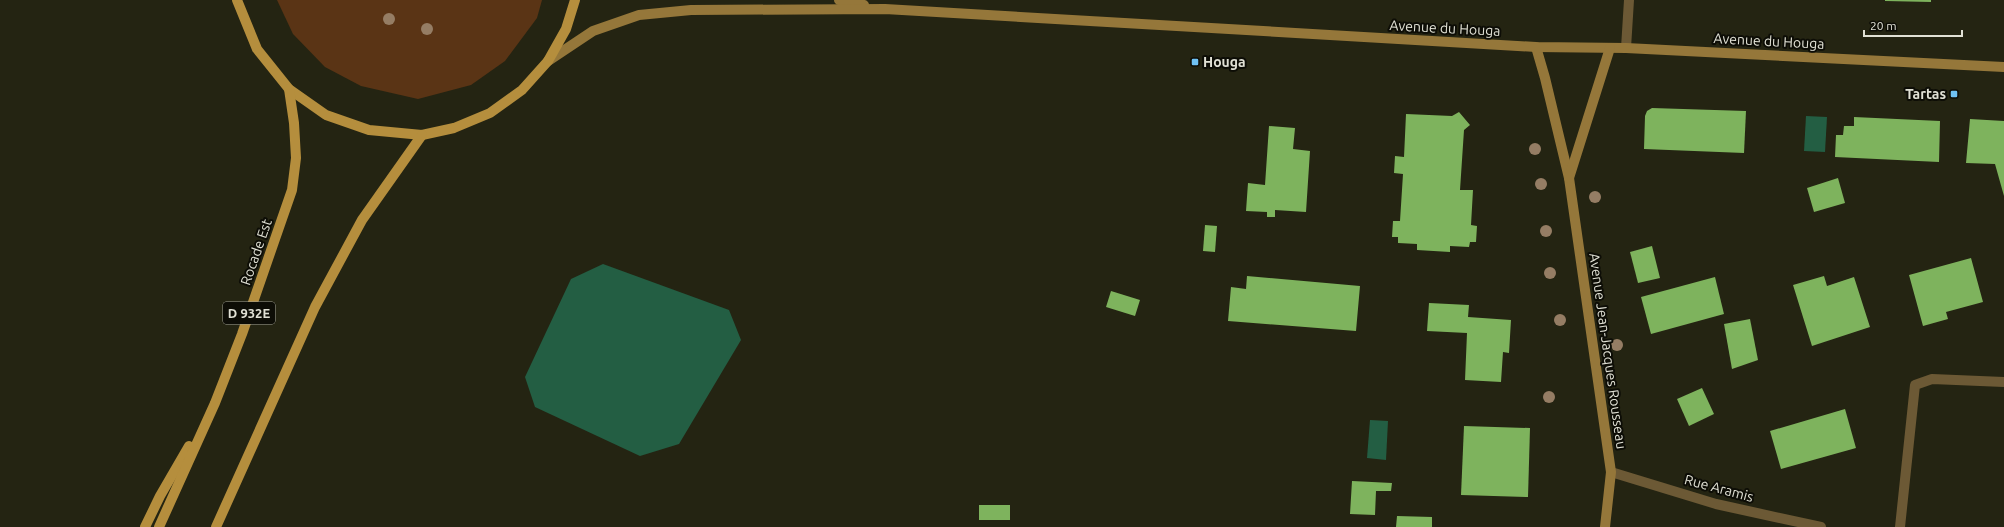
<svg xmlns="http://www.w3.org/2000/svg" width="2004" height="527" viewBox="0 0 2004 527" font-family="Ubuntu,sans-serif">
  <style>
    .green { fill: #5a3415 }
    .water { fill: #235e43 }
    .building { fill: #7eb35d }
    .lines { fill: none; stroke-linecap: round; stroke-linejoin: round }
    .street { stroke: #6c5935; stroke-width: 10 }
    .secondary { stroke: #95773a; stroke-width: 10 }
    .primary { stroke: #b58e3d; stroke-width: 10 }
    .tree { fill: #957d64 }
    .poi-dot { fill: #70c2f4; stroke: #0d0d06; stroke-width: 1.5 }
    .labels { text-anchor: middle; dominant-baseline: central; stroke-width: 4; stroke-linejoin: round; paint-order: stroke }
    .shield { fill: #0d0d06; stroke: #a1a197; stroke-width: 1 }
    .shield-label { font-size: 13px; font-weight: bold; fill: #e1e1d5 }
    .street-label { font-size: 14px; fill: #e1e1d5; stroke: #0d0d06 }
    .poi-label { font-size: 14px; font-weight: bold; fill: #e1e1d5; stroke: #0d0d06; text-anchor: start }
  </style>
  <rect width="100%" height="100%" fill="#242412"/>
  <polygon class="green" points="277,0 542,0 537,18 505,61 471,85 418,99 361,86 325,67 293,34"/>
  <g class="water">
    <polygon points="1806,116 1827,117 1825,152 1804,151"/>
    <polygon points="603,264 729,310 741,340 679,444 640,456 535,407 525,377 571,279"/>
    <polygon points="1370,420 1388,421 1386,460 1367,458"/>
  </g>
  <g class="building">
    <polygon points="1885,0 1931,0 1931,2 1885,1"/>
    <polygon points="1652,108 1746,111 1744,153 1644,149 1645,116 1647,111"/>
    <polygon points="1459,112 1470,125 1464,130 1460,190 1473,190 1471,225 1477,226 1476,242 1470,242 1469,247 1450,246 1450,252 1417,250 1417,244 1398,243 1398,237 1392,237 1393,221 1400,221 1403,174 1394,173 1395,156 1404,157 1406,114 1452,116"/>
    <polygon points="1854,117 1940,121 1939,162 1835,157 1836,135 1843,135 1844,126 1854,126"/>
    <polygon points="1970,119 2004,121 2004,196 1995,164 1966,163"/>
    <polygon points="1269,126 1295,128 1293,149 1310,151 1306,212 1275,210 1275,217 1267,217 1267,212 1246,211 1248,183 1265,185"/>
    <polygon points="1838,178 1845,203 1814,212 1807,188"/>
    <polygon points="1205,225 1217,226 1215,252 1203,251"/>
    <polygon points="1652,246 1660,278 1638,283 1630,252"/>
    <polygon points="1971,258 1983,302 1946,312 1948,319 1923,326 1909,275"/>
    <polygon points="1247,276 1360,286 1356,331 1228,321 1231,287 1246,289"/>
    <polygon points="1824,276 1827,286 1854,277 1870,327 1812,346 1793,285"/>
    <polygon points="1715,277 1724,314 1651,334 1641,297"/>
    <polygon points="1111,291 1140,300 1135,316 1106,307"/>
    <polygon points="1429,303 1469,305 1468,317 1511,320 1509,353 1503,352 1501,382 1465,380 1467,333 1427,331"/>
    <polygon points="1750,319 1758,360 1732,369 1724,324"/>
    <polygon points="1702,388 1714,414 1689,426 1677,399"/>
    <polygon points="1845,409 1856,448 1781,469 1770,431"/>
    <polygon points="1464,426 1530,428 1528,497 1461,495"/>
    <polygon points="1352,481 1392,483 1391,491 1376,491 1375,515 1350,514"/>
    <rect x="979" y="505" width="31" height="15"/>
    <polygon points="1397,516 1432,517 1432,527 1396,527"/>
  </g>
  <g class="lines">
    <g class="street">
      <polyline points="1626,48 1629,0"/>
      <polyline points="1611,472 1716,504 1821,527"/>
      <polyline points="1900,527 1915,385 1932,379 2004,382"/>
    </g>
    <g class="secondary">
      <polyline points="839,0 864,5"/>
      <polyline points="1536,47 1545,78 1569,178 1611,472 1605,527"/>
      <polyline points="548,61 593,31 639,15 691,10 885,9 1536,47 1626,48 2004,67"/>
      <polyline points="1569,178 1610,48"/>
    </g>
    <g class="primary">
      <polyline points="237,0 257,49 289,89 326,115 369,130 422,135 454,128 490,113 522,90 548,61 566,29 575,0"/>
      <polyline points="145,527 160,496 189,446"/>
      <polyline points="159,527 215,403 242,334 292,190 296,158 294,123 289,89"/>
      <polyline points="216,527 315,307 362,220 422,135"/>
    </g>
  </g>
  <g class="tree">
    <circle cx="389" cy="19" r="6"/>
    <circle cx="427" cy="29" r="6"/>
    <circle cx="1535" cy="149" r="6"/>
    <circle cx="1541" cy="184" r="6"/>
    <circle cx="1595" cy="197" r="6"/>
    <circle cx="1546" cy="231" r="6"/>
    <circle cx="1550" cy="273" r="6"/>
    <circle cx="1560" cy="320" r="6"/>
    <circle cx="1617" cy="345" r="6"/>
    <circle cx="1549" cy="397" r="6"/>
  </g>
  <g class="poi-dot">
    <rect x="1191" y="58" width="8" height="8" rx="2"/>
    <rect x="1950" y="90" width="8" height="8" rx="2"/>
  </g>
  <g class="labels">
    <rect class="shield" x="223" y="302" width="52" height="22" rx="3"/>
    <g class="shield-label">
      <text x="249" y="313">D 932E</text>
    </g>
    <g class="street-label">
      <text transform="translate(1445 28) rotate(3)">Avenue du Houga</text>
      <text transform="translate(1769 41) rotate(3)">Avenue du Houga</text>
      <text transform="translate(256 252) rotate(-71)">Rocade Est</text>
      <text transform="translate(1608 351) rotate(82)">Avenue Jean-Jacques Rousseau</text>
      <text transform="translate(1719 488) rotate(15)">Rue Aramis</text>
    </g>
    <g class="poi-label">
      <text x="1203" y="62">Houga</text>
      <text x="1946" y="94" text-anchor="end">Tartas</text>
    </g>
  </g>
  <path d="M1864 30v6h98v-6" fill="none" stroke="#e1e1d5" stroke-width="2"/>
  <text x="1870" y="30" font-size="12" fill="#e1e1d5" stroke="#0d0d06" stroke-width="3" paint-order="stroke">20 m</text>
</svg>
